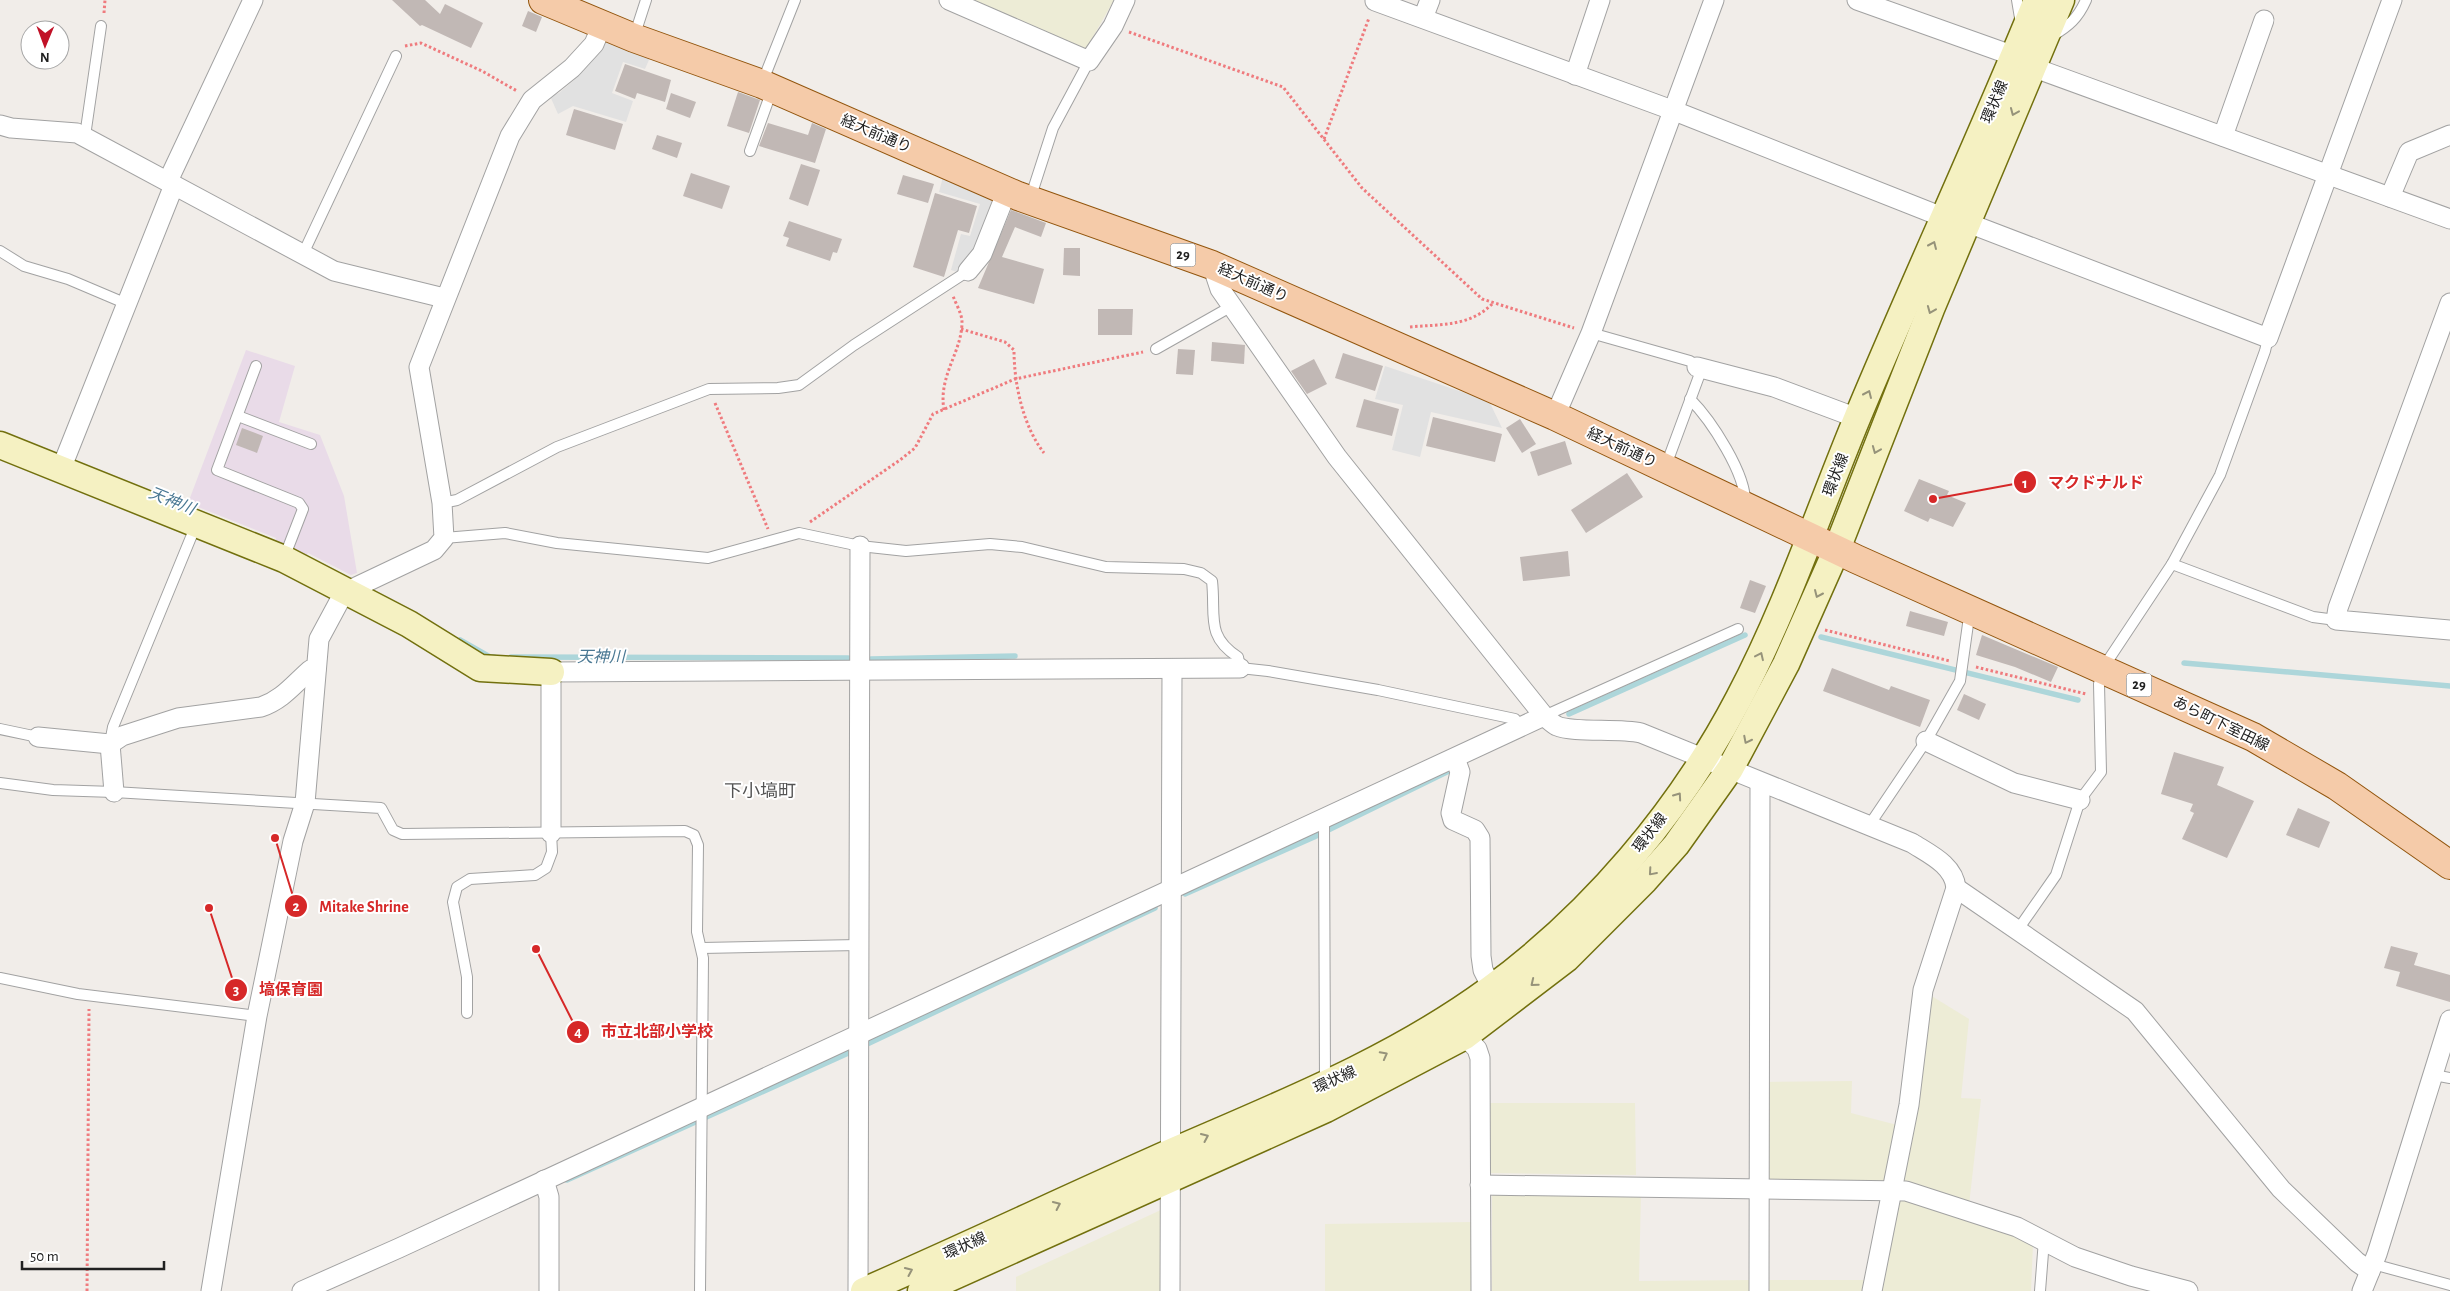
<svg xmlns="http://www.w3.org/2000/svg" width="2450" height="1291" viewBox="0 0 2450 1291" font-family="'Alegreya Sans','Noto Sans JP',sans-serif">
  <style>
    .industrial { fill: #e9dbe8 }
    .farmland { fill: #edecd6 }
    .parking { fill: #e1e1e1 }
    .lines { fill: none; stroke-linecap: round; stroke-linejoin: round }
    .stream { stroke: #add6da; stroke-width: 5.5 }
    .building { fill: #c1b8b5 }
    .lane-casing { stroke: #a2a2a2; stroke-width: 12 }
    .street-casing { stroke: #a2a2a2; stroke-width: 21 }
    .secondary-casing { stroke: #72700e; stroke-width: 29 }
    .primary-casing { stroke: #92550d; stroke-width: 30 }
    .path { stroke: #ef7b7e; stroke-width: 3; stroke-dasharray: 2.5 2.5; stroke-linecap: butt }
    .lane { stroke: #fff; stroke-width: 10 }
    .street { stroke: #fff; stroke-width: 19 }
    .secondary { stroke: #f5f1c2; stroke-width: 26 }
    .primary { stroke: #f5cba9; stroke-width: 28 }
    .oneway { stroke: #96937a }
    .labels { text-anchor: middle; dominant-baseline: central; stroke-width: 4; stroke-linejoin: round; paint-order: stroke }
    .shield { fill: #fff; stroke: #646464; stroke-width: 1 }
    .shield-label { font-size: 14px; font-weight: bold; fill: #212121 }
    .street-label { font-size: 15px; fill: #212121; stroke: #fff }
    .water-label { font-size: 16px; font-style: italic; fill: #4a7893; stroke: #fff }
    .quarter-label { font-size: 18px; fill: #545454; stroke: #fff }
    .leader { fill: none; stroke: #d62828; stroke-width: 2 }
    .callout-dot { fill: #d62828; stroke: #fff; stroke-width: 2 }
    .mark-label { font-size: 15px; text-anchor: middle; font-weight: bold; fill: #fff }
    .callout-label { font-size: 16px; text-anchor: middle; font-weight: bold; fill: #d62828; stroke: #fff; stroke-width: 4; stroke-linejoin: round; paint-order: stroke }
  </style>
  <rect width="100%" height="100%" fill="#f1ede9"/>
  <polygon class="industrial" points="246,350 295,366 279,422 320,435 344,496 357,573 351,575 308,553 305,559 274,545 276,538 188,503"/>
  <g class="farmland">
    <polygon points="970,0 1114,0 1086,49 1080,50"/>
    <polygon points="1930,995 1969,1019 1961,1098 1981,1099 1969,1205 1906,1187 1901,1180"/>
    <polygon points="1852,1081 1851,1113 1901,1126 1887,1184 1767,1185 1765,1082"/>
    <polygon points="1487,1103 1635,1103 1636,1175 1487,1173"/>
    <polygon points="1498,1191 1641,1193 1639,1281 1753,1280 1753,1291 1492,1291 1492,1196"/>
    <polygon points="1905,1198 2023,1237 2033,1244 2031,1291 1880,1291 1898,1199"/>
    <polygon points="1163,1209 1164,1291 1016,1291 1016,1277"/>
    <polygon points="1474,1222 1475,1291 1325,1291 1325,1224"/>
    <polygon points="1763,1280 1868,1280 1865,1291 1764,1291"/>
  </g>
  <g class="parking">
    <polygon points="607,37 652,53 645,69 623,62 612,93 633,101 626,122 573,106 558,114 550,96 559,93 573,81 598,52"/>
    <polygon points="944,173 997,198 978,249 957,272 951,270 961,234 970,236 980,204 939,192"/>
    <polygon points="1385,366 1489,401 1502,428 1431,412 1420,457 1392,450 1403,405 1375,399"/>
  </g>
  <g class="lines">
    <g class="stream">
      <polyline points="1821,637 2078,700"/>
      <polyline points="460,640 490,657 494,657"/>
      <polyline points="511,657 848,658"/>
      <polyline points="871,659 1015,656"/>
      <polyline points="2184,663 2450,686"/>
      <polyline points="1569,714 1745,635"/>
      <polyline points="1185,894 1314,837 1455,768"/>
      <polyline points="863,1046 1155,908"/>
      <polyline points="567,1180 855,1050"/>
    </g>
  </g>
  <g class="building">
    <polygon points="392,0 425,0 440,14 445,4 483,23 471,48 422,25 420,26"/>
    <polygon points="528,11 542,17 536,32 522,26"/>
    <polygon points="625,64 671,80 665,102 637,93 635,99 615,91"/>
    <polygon points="738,92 760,100 749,133 727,126"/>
    <polygon points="671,93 696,102 690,118 666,109"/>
    <polygon points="574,109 623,124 615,150 566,135"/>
    <polygon points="768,123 808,135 812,123 826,129 815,163 759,146"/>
    <polygon points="657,135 682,143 677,158 652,149"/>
    <polygon points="801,164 820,170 808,206 789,199"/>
    <polygon points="691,173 730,186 722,209 683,196"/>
    <polygon points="903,175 934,184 928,203 897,194"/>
    <polygon points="935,193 977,206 969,233 958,230 944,277 913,267"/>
    <polygon points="1011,210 1046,223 1041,237 1015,227 1002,257 1044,269 1034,304 978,288"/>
    <polygon points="789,221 842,239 837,253 833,252 830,261 786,246 789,238 783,236"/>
    <polygon points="1064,248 1080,248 1080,276 1063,275"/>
    <polygon points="1098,309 1133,309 1132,335 1098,335"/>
    <polygon points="1212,342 1245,345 1244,364 1211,361"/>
    <polygon points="1178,349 1195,350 1193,375 1176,374"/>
    <polygon points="1343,353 1383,366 1375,391 1335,378"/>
    <polygon points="1314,359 1327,384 1307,394 1291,371"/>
    <polygon points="1364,399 1399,409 1392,436 1356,427"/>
    <polygon points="1433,417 1502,434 1495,462 1426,446"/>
    <polygon points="1520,419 1536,444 1522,453 1506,428"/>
    <polygon points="242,428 263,436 257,453 236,445"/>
    <polygon points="1565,441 1572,464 1538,476 1530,452"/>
    <polygon points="1627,473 1643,497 1586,533 1571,510"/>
    <polygon points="1919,479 1949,491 1947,495 1966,503 1953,527 1930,518 1928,522 1904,511"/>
    <polygon points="1568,551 1570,576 1523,581 1520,557"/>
    <polygon points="1750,580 1766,586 1755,613 1740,608"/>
    <polygon points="1910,611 1948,622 1944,636 1906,626"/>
    <polygon points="1982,635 2058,667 2051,682 2015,667 1976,655"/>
    <polygon points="1832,668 1889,690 1891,686 1930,700 1920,727 1823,691"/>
    <polygon points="1964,694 1986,704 1979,720 1957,710"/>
    <polygon points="2174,752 2224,767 2217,785 2254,801 2227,858 2182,839 2194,813 2190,811 2193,804 2161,794"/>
    <polygon points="2298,808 2330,822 2319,848 2286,835"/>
    <polygon points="2391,946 2418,953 2414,965 2450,975 2450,1002 2396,986 2400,972 2384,968"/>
  </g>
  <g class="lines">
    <defs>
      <g id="lane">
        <polyline points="2017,0 2021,24"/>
        <path d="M2052,36C2069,26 2078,18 2086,0"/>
        <polyline points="634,37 646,0"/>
        <polyline points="762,83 795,0"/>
        <polyline points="85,136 101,26"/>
        <polyline points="750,151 772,90"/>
        <polyline points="1030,199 1053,128 1089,61"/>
        <polyline points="0,251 24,266 68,279 127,304"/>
        <polyline points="303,254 396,56"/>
        <polyline points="1591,333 1690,361 1697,367"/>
        <polyline points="1156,349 1232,306"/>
        <polyline points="256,366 217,470 299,503 303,509 284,558"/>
        <path d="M1690,399C1711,420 1747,475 1745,504"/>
        <polyline points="238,416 311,444"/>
        <polyline points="1665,468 1702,368"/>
        <polyline points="442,503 457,500 557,447 709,389 778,388 799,385 854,345 968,271"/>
        <path d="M444,538L505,533L557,543L708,558L799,533L860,546L906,551L990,544L1022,547L1106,567L1184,569L1201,573L1212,581C1216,615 1205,636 1238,657L1240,668L1268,671L1378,690L1515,719L1521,727"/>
        <polyline points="2172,564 2313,617 2336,620"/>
        <polyline points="1544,716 1738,629"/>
        <polyline points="0,729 38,737"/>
        <polyline points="110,743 113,727 196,525"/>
        <polyline points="0,783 53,790 114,792 381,808 393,830 402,834 685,831 694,835 698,845 697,932 703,958 700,1291"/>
        <polyline points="1324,817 1325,1084"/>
        <polyline points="1870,824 1926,741 1960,681 1968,624 1972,612"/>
        <polyline points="2017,931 2056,875 2080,800 2101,772 2099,684 2103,668 2172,564 2220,475 2265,351 2268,338"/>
        <polyline points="702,948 859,945"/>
        <polyline points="0,978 78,994 257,1016"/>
        <polyline points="467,1013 467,977 453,902 457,887 470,879 535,875 546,868 552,852 551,833"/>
        <polyline points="2434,1075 2450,1078"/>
        <polyline points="2373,1264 2450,1285"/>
        <polyline points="2040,1291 2044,1240"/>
      </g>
      <g id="street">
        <polyline points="949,0 1089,61 1113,26 1125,0"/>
        <polyline points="1857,0 2014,56"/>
        <polyline points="1375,1 1672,110 1945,218"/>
        <polyline points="1423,18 1430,0"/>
        <polyline points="2032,67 2450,219"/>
        <polyline points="1575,75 1600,0"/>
        <polyline points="0,125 11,128 77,133 334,271 444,298"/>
        <polyline points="2223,136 2264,20"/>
        <polyline points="168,181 253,0"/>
        <polyline points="2390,197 2409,152 2450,135"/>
        <polyline points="1968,223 2268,338 2392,0"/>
        <path d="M1212,265L1220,289L1337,457L1544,716C1548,719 1553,724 1557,726C1573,733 1619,728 1641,733L1912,843C1929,854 1954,865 1956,888L1923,990L1909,1105L1872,1291"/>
        <polyline points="968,271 982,254 1007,191"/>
        <polyline points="2450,303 2338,608 2336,620 2450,630"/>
        <polyline points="1697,367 1774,387 1857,418"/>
        <polyline points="1555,416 1591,333 1714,0"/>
        <polyline points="61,469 174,185"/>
        <path d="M38,737L110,744L122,736L178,718L261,707C282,700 293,685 310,670H316"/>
        <polyline points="1926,741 2014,783 2080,800"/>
        <polyline points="110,744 114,792"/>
        <polyline points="1455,758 1460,772 1451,813 1453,820 1475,830 1480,838 1481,956 1483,970 1492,988"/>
        <polyline points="551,833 551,672 1240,668"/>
        <polyline points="1956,888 2135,1011 2281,1189 2357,1262 2370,1271"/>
        <polyline points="1465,1036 1477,1049 1480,1058 1481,1291"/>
        <polyline points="544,1180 549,1197 549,1291"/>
        <polyline points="1480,1185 1906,1191 2017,1227 2075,1257 2131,1276 2188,1291"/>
        <polyline points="211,1291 257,1016 293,841 305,803 319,639 340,600 356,587 434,550 444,538 442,503 419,367 510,136 532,100 572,68 594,44 602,25"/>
        <polyline points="302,1291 399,1248 1544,716"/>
        <polyline points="858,1291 860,546"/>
        <polyline points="1170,1291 1172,669"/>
        <polyline points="1759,1291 1760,783"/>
        <polyline points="2362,1291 2377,1254 2450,1020"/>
      </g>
      <g id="secondary">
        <polyline points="0,445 284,559 409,624 480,668 551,672"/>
        <path d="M864,1291C969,1245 1072,1196 1176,1150C1284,1103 1393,1060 1489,990C1592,915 1680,811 1739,698C1787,607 1819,510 1858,416C1916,277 1980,140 2037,0"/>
        <polyline points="921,1291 1326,1109 1465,1036 1566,959 1645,880 1676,845 1730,769 1786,664 1837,549 1931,309 2061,0"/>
      </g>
      <polyline id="primary" points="543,0 634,38 762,84 1018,196 1212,265 1555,416 1856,559 2253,737 2337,786 2450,865"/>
    </defs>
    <use href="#lane" class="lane-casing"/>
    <use href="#street" class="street-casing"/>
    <use href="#secondary" class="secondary-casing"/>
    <use href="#primary" class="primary-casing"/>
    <g class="path">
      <polyline points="104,13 105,0"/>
      <polyline points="1129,32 1283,87 1362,188 1482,299 1574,328"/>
      <polyline points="405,46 421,43 482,71 517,91"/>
      <polyline points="1324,139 1369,18"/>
      <path d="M1410,327C1441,324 1470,327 1493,303"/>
      <path d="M961,329L1005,342L1014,350C1014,384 1023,426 1044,453"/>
      <polyline points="715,403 768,529"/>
      <path d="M944,410C938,376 962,352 962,322C962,314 956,304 953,296"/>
      <polyline points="810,522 900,460 915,448 933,414 1015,379 1143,352"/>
      <polyline points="1825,630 1950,661"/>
      <polyline points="1976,667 2086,694"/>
      <polyline points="87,1291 89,1009"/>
    </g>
    <use href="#lane" class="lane"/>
    <use href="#street" class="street"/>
    <use href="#secondary" class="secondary"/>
    <use href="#primary" class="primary"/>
  </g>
  <defs><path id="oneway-chevron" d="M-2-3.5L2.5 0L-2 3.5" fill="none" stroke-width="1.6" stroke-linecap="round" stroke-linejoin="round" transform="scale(1.25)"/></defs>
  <g class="oneway">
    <use href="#oneway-chevron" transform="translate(2014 112) rotate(113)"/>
    <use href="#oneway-chevron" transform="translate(1933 245) rotate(-66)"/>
    <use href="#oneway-chevron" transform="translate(1931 310) rotate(112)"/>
    <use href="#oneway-chevron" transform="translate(1868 394) rotate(-66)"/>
    <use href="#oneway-chevron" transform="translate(1876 450) rotate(112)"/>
    <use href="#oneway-chevron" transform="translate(1818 594) rotate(114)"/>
    <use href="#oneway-chevron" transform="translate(1760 656) rotate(-65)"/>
    <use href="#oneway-chevron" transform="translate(1747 740) rotate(117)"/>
    <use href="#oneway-chevron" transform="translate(1678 796) rotate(-55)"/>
    <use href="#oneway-chevron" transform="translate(1652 872) rotate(131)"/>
    <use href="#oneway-chevron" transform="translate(1534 983) rotate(141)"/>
    <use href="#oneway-chevron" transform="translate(1384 1055) rotate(-28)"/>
    <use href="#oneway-chevron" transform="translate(1205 1137) rotate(-24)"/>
    <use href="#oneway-chevron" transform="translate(1057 1205) rotate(-25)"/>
    <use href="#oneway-chevron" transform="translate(909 1271) rotate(-24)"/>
  </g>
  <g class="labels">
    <g class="shield">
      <rect x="1170.5" y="243.5" width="25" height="23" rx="4"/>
      <rect x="2126.5" y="673.5" width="25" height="23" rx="4"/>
    </g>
    <g class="shield-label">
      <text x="1183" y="255">29</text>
      <text x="2139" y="685">29</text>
    </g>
    <g class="street-label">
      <text transform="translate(1995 102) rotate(-67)">環状線</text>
      <text transform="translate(876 134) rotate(23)">経大前通り</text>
      <text transform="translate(1253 283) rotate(24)">経大前通り</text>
      <text transform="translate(1622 448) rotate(25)">経大前通り</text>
      <text transform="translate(1836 475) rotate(-69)">環状線</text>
      <text transform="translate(2221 724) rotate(26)">あら町下室田線</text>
      <text transform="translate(1650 833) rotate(-52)">環状線</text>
      <text transform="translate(1335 1080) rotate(-25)">環状線</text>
      <text transform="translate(965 1246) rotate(-24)">環状線</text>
    </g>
    <g class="water-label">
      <text transform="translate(172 501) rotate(22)">天神川</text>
      <text x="601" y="657">天神川</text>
    </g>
    <g class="quarter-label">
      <text x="760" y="792">下小塙町</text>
    </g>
  </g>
  <path class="leader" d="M1933 499L2025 482M275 838L296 906M209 908L236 990M536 949L578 1032"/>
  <g class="callout-dot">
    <circle cx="1933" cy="499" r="5"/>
    <circle cx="275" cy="838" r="5"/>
    <circle cx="209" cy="908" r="5"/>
    <circle cx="536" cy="949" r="5"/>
    <circle cx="2025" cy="482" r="12"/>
    <circle cx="296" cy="906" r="12"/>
    <circle cx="236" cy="990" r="12"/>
    <circle cx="578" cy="1032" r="12"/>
  </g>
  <g class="mark-label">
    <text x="2025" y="488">1</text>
    <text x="296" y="911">2</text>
    <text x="236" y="995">3</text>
    <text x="578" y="1037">4</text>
  </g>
  <g class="callout-label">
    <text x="2096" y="488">マクドナルド</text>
    <text x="364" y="912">Mitake Shrine</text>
    <text x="291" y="995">塙保育園</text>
    <text x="657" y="1037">市立北部小学校</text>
  </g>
  <g transform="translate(45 45) rotate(181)"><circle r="24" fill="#ffffff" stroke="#a6a6a6"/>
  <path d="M0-4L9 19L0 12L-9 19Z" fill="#c11127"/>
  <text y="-8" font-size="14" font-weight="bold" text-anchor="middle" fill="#212121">N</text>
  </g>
  <path d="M22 1261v8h142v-8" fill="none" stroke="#212121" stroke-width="2.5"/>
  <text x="30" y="1261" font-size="15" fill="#212121" stroke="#ffffff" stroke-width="4" paint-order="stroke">50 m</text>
</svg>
